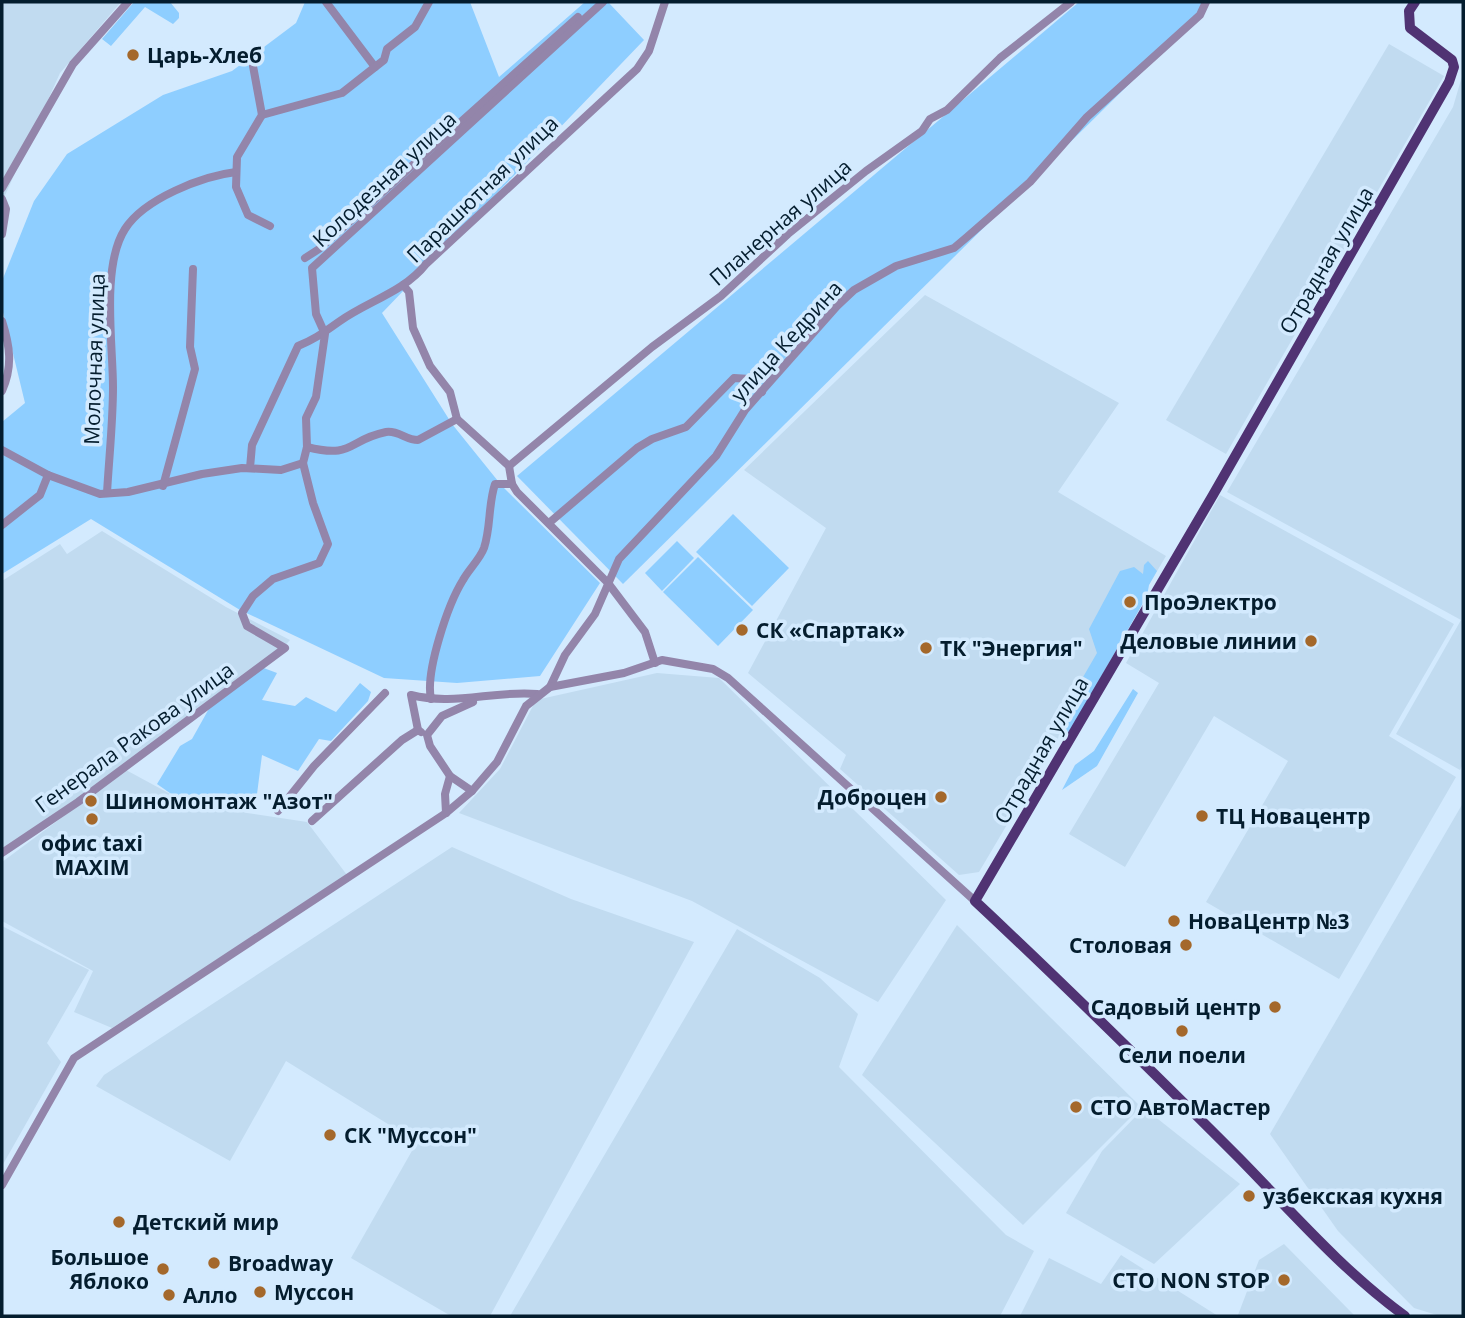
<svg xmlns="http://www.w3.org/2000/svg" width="1465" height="1318" viewBox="0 0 1465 1318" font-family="'Open Sans',sans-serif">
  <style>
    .built { fill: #c1dbf0 }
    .green { fill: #8eceff }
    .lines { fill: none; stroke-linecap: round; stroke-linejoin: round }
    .minor { stroke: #9385aa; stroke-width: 8 }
    .major { stroke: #503373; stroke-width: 10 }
    .poi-dot { fill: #a4682b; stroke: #d3eafe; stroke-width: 2.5 }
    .labels { text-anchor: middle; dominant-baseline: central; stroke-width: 7; stroke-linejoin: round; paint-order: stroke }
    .poi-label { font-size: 21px; font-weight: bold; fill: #041d2e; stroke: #d3eafe; text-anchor: start }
    .street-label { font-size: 21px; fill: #041d2e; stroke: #d3eafe }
  </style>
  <rect width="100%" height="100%" fill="#d3eafe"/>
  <g class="built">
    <polygon points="2,2 121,2 60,73 2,202"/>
    <polygon points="1389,44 1444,76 1226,454 1166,420"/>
    <polygon points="1463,73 1463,764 1460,770 1396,734 1461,620 1227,492 1453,107"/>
    <polygon points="925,295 1119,403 1058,492 1166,556 979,872 959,875 840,769 846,755 748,673 826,528 744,470"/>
    <polygon points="1220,495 1454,624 1389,736 1456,777 1339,979 1206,902 1288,761 1214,716 1125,867 1069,834 1159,683 1126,663"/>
    <polygon points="102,531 226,607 290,640 279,652 87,792 2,849 2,581 60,544 67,554"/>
    <polygon points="657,673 719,678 946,900 878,1002 692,901 459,813 500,769 536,700"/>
    <polygon points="126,770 174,796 247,813 307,822 347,875 112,1028 74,1012 93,971 2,921 2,862"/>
    <polygon points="1463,803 1463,1316 1440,1316 1414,1308 1338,1231 1270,1134"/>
    <polygon points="452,847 571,899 694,942 490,1316 451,1316 351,1258 417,1142 286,1061 230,1161 96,1086 104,1075"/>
    <polygon points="957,925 1141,1107 1023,1225 862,1075"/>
    <polygon points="2,926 89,970 47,1043 61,1062 2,1166"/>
    <polygon points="737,929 820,978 858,1014 839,1067 1006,1235 1034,1251 1000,1316 510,1316"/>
    <polygon points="1144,1108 1240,1184 1154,1264 1066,1213 1102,1151"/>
    <polygon points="1284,1244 1355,1316 1238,1315 1259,1260"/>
    <polygon points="1121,1255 1218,1316 1020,1316 1049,1258 1101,1284"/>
  </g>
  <g class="green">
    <polygon points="134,2 170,2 179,13 179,18 173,24 145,7 111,46 102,39"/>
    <polygon points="305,2 470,2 499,77 585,2 608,2 644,40 382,313 452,424 502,486 600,583 540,676 457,683 384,678 240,610 91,519 2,574 2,422 25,403 2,308 2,281 34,201 67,154 163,95 232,71 296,23"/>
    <polygon points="1079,2 1203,2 1196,18 623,584 517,476"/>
    <polygon points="733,514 789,568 752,606 696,552"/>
    <polygon points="677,541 694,558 662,591 645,573"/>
    <polygon points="698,557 753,610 718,646 663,592"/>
    <polygon points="1148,561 1157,571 1149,585 1147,596 1068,735 1054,727 1097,653 1089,629 1120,571 1134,567 1143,574 1144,565"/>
    <polygon points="261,667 277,673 262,700 295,706 306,697 336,712 360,683 371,692 368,701 331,741 319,739 298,771 262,755 256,802 177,798 157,784 180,746 192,739 211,705"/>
    <polygon points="1133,689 1138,693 1097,766 1062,790 1075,765 1094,751"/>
  </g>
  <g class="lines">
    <g class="minor">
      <polyline points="326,2 375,67"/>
      <polyline points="253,66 262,115 237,157 236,187 248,215 270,226"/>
      <polyline points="262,115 342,93 384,60 387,49 415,27 429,2"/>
      <polyline points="2,188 73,64 128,2"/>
      <polyline points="2,199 6,209 2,234"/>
      <polyline points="305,258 319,249 578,17"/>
      <polyline points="403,285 409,292 413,328 430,366 450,392 457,419 509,466 512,484 517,492 608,583 645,632 655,663"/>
      <path d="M2,321C10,346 13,366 2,391"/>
      <path d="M307,447C354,459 347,440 386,432C398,430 406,440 418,440L457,419"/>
      <polyline points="2,450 48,475 100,494 128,492 202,474 242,468 281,470 303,463"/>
      <polyline points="509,466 652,347 721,296 788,234 866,171 922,131 930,119 947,110 1000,58 1071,2"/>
      <path d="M250,468L252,445L298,346C317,338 324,332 340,321C368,301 404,292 426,264L637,69L649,51L665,2"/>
      <polyline points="163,486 195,369 190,347 193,269"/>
      <path d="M107,493C109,458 113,422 113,387C113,345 101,266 125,229C144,199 202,176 236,172"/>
      <polyline points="549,523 637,448 652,439 686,427 734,378 750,379 762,392"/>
      <polyline points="2,525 40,495 48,475"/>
      <polyline points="550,687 565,655 595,614 619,559 716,456 745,410 837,306 854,290 896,266 954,248 967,237 1030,182 1087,117 1200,15 1206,2"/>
      <path d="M431,699C425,672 448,604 463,580C469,569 480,559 484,548C491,527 488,505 495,484H512"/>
      <path d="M418,730L411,695C454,706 494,690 537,694"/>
      <polyline points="450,776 472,791"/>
      <polyline points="278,811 314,766 385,693"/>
      <polyline points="446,813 445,794 450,776 430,746 427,735 442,716 473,702"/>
      <polyline points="312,821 402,740 418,730 421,732"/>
      <polyline points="2,853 78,802 285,648 247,626 242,613 253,596 273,579 319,563 328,544 313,503 303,463 307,447 306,418 316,397 325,334 316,314 312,268 603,2"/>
      <polyline points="2,1185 74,1058 446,813 472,791 497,762 526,706 550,687 624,673 662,660 713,669 728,678 975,901"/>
    </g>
    <path class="major" d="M1405,1316C1344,1272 1292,1212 1239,1158C1152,1071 1065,985 975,901L1213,495L1449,82L1454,67L1452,60L1410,28L1409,11L1415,2"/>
  </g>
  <g class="poi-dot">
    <circle cx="133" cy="55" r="7"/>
    <circle cx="1130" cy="602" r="7"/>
    <circle cx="742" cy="630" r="7"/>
    <circle cx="1311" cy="641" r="7"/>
    <circle cx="926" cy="648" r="7"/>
    <circle cx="941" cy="797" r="7"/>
    <circle cx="91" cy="801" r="7"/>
    <circle cx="1202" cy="816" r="7"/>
    <circle cx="92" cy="819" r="7"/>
    <circle cx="1174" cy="921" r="7"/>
    <circle cx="1186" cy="945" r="7"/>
    <circle cx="1275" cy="1007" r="7"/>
    <circle cx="1182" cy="1031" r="7"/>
    <circle cx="1076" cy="1107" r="7"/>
    <circle cx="330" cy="1135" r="7"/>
    <circle cx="1249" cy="1196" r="7"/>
    <circle cx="119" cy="1222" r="7"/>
    <circle cx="214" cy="1263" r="7"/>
    <circle cx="163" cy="1269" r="7"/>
    <circle cx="1284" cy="1280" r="7"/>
    <circle cx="260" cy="1292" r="7"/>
    <circle cx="169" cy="1295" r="7"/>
  </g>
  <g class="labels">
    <g class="poi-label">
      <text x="147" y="55">Царь-Хлеб</text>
      <text x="1144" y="602">ПроЭлектро</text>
      <text x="756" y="630">СК «Спартак»</text>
      <text x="1297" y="641" text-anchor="end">Деловые линии</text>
      <text x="940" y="648">ТК "Энергия"</text>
      <text x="927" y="797" text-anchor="end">Доброцен</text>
      <text x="105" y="801">Шиномонтаж "Азот"</text>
      <text x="1216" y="816">ТЦ Новацентр</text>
      <text x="92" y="843" text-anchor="middle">офис taxi<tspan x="92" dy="24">MAXIM</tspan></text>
      <text x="1188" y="921">НоваЦентр №3</text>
      <text x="1172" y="945" text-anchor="end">Столовая</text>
      <text x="1261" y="1007" text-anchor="end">Садовый центр</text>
      <text x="1182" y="1055" text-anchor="middle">Сели поели</text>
      <text x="1090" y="1107">СТО АвтоМастер</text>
      <text x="344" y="1135">СК "Муссон"</text>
      <text x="1263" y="1196">узбекская кухня</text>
      <text x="133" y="1222">Детский мир</text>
      <text x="149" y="1257" text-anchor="end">Большое<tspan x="149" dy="24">Яблоко</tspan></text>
      <text x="228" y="1263">Broadway</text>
      <text x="1270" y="1280" text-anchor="end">СТО NON STOP</text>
      <text x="274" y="1292">Муссон</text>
      <text x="183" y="1295">Алло</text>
    </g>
    <g class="street-label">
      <text transform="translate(384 179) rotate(-43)">Колодезная улица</text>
      <text transform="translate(482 189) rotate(-44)">Парашютная улица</text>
      <text transform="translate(780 222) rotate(-41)">Планерная улица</text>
      <text transform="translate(1326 260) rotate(-60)">Отрадная улица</text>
      <text transform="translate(786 341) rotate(-48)">улица Кедрина</text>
      <text transform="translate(94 359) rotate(-88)">Молочная улица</text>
      <text transform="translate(134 737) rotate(-36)">Генерала Ракова улица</text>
      <text transform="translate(1041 750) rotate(-60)">Отрадная улица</text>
    </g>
  </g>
  <rect width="1465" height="1318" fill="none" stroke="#041d2e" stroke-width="7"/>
</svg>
